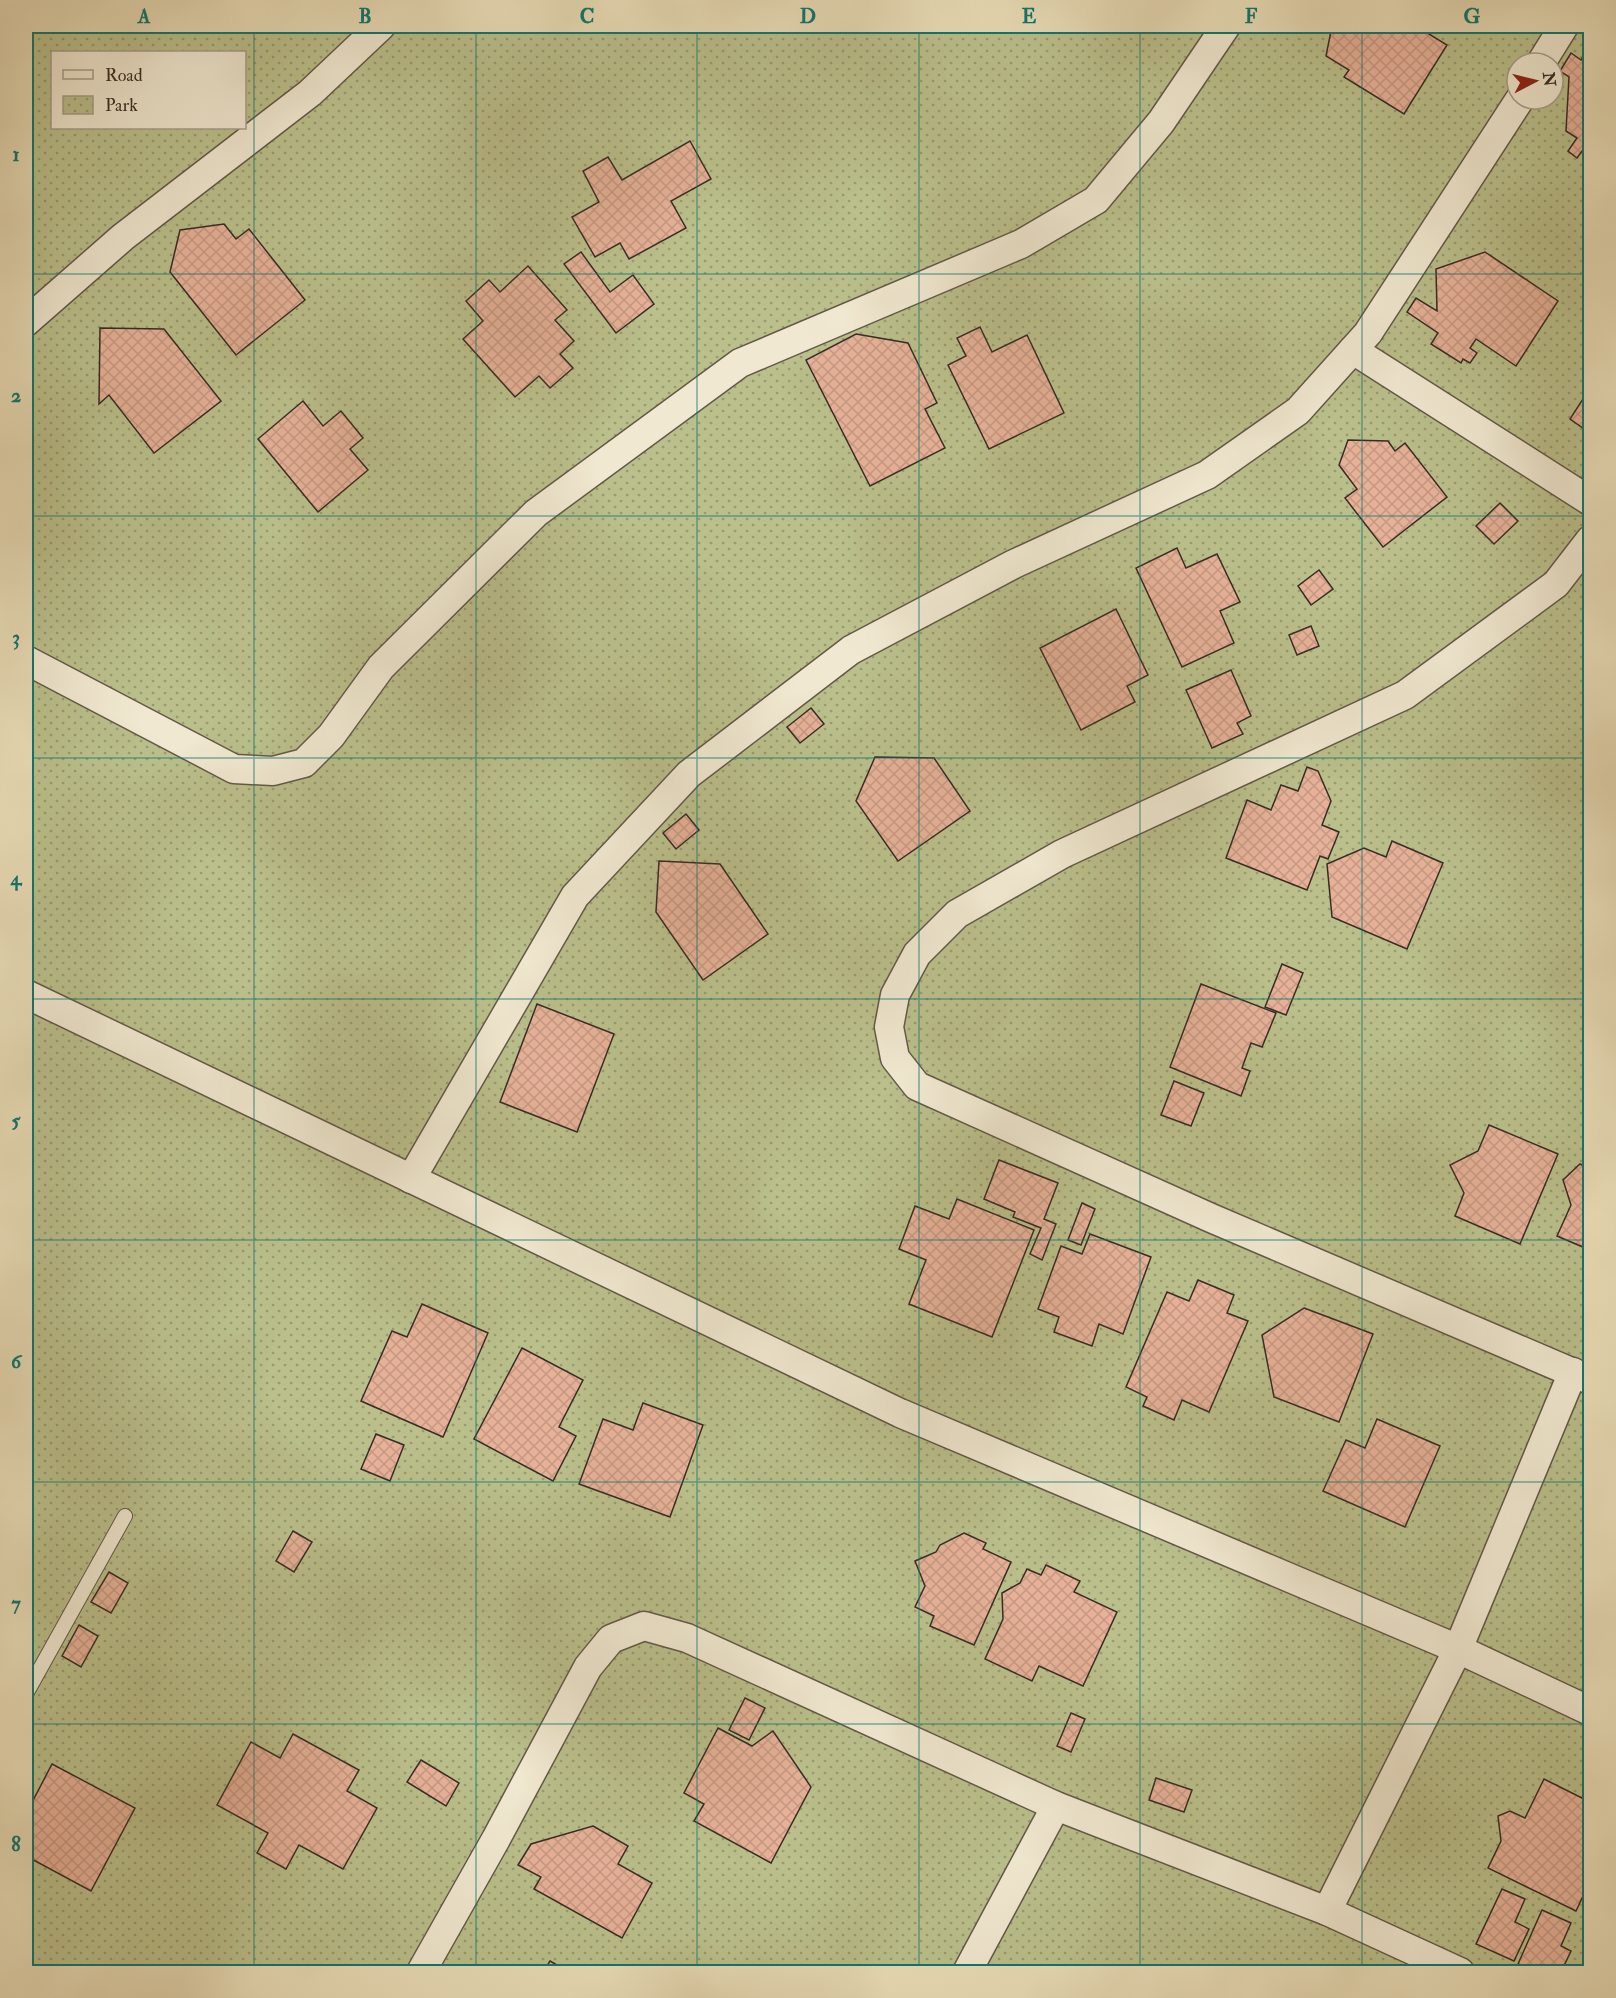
<svg xmlns="http://www.w3.org/2000/svg" width="1616" height="1998" viewBox="0 0 1616 1998" font-family="'IM FELL Double Pica',serif">
  <style>
    .park { fill: url(#park-dots); stroke: #797658; stroke-width: 1.5; fill-rule: evenodd }
    .building { fill: url(#building-cross-hatch); stroke: #382c25; stroke-width: 1.5 }
    .lines { fill: none; stroke-linecap: round; stroke-linejoin: round }
    .service-casing { stroke: #645849; stroke-width: 16 }
    .minor-casing { stroke: #645849; stroke-width: 31 }
    .service { stroke: #f0e8d0; stroke-width: 14 }
    .minor { stroke: #f0e8d0; stroke-width: 28 }
    .grid { fill: none; stroke: #0f766e; stroke-width: 1.5; stroke-opacity: 0.55 }
    .neatline { fill: none; stroke: #0f766e; stroke-width: 2 }
    .grid-label { font-size: 20px; text-anchor: middle; font-weight: bold; fill: #0f766e }
  </style>
  <defs>
    <pattern id="park-dots" width="8" height="8" patternUnits="userSpaceOnUse" patternTransform="scale(1.5)"><rect width="8" height="8" fill="#babf8b"/><path d="M2 2h.1M6 6h.1" fill="none" stroke="#989b71" stroke-width="1.8" stroke-linecap="round"/></pattern>
    <pattern id="building-cross-hatch" width="8" height="8" patternUnits="userSpaceOnUse" patternTransform="scale(1.5)"><rect width="8" height="8" fill="#e6b198"/><path d="M0 0l8 8M0 8l8-8" fill="none" stroke="#c69883"/></pattern>
  </defs>
  <rect width="100%" height="100%" fill="#e8dcb6"/>
  <filter id="stains"><feTurbulence type="fractalNoise" baseFrequency=".00333" numOctaves="4"/><feColorMatrix values="0 0 0 0 .2 0 0 0 0 .09 0 0 0 0 .02 0 0 0 .5 -.17"/></filter>
  <radialGradient id="worn" r=".72"><stop offset=".6" stop-color="#630" stop-opacity="0"/><stop offset="1" stop-color="#630" stop-opacity=".3"/></radialGradient>
  <path class="park" d="M26,26H1590V1972H26ZM52,52H244V128H52ZM1517,63H1553V99H1517Z"/>
  <g class="building">
    <polygon points="1332,26 1416,26 1447,45 1404,114 1344,77 1349,70 1326,56"/>
    <polygon points="1587,49 1590,51 1590,157 1582,151 1577,158 1568,151 1577,138 1566,131 1569,77 1560,71 1571,53 1581,60"/>
    <polygon points="690,141 711,179 671,201 686,228 629,259 620,243 595,257 572,217 599,202 583,171 608,157 622,180"/>
    <polygon points="224,224 236,239 249,229 305,300 236,355 170,272 180,230"/>
    <polygon points="581,252 610,292 633,275 654,304 616,333 564,264"/>
    <polygon points="1485,252 1558,301 1516,366 1476,339 1470,348 1477,353 1470,363 1463,359 1461,363 1431,344 1438,333 1407,312 1416,298 1437,311 1436,269"/>
    <polygon points="528,266 567,310 555,320 574,341 560,354 573,368 550,388 539,376 515,397 463,339 483,321 466,301 489,280 500,292"/>
    <polygon points="980,327 992,352 1027,335 1064,413 989,449 948,365 966,356 957,338"/>
    <polygon points="100,328 164,329 221,401 154,453 109,395 99,404"/>
    <polygon points="856,334 908,343 937,403 925,409 945,448 870,486 806,360"/>
    <polygon points="1590,388 1590,433 1570,419"/>
    <polygon points="303,401 323,426 341,411 363,438 350,449 368,470 318,512 258,439"/>
    <polygon points="1348,440 1388,441 1395,451 1405,443 1447,497 1383,547 1345,498 1357,489 1339,465"/>
    <polygon points="1500,503 1518,521 1494,544 1476,526"/>
    <polygon points="1177,548 1186,568 1217,554 1240,602 1220,611 1234,643 1182,667 1136,568"/>
    <polygon points="1319,570 1333,589 1311,605 1298,586"/>
    <polygon points="1116,609 1148,675 1127,686 1135,702 1081,730 1040,648"/>
    <polygon points="1311,626 1319,646 1297,655 1289,635"/>
    <polygon points="1231,670 1251,716 1237,723 1243,734 1212,748 1186,690"/>
    <polygon points="811,708 824,724 800,743 787,727"/>
    <polygon points="875,757 934,758 970,811 898,861 856,801"/>
    <polygon points="1307,767 1318,771 1331,801 1322,825 1339,832 1328,859 1320,856 1307,890 1226,858 1247,800 1271,810 1281,785 1298,791"/>
    <polygon points="686,814 699,830 676,849 663,833"/>
    <polygon points="1392,841 1443,863 1407,949 1332,917 1327,864 1364,848 1386,857"/>
    <polygon points="659,861 720,864 768,934 703,980 656,912"/>
    <polygon points="1282,964 1303,973 1286,1015 1265,1007"/>
    <polygon points="1201,984 1276,1013 1262,1047 1251,1043 1242,1068 1250,1071 1241,1096 1170,1067"/>
    <polygon points="537,1004 614,1034 577,1132 500,1102"/>
    <polygon points="1174,1081 1204,1093 1191,1126 1161,1115"/>
    <polygon points="1489,1125 1558,1154 1520,1244 1455,1216 1464,1193 1450,1165 1478,1151"/>
    <polygon points="999,1160 1058,1183 1044,1219 1056,1224 1042,1260 1030,1254 1041,1228 1013,1217 1015,1212 984,1199"/>
    <polygon points="1580,1164 1590,1169 1590,1250 1557,1236 1571,1205 1563,1180"/>
    <polygon points="957,1199 1034,1230 992,1337 909,1304 926,1260 899,1249 915,1206 949,1219"/>
    <polygon points="1082,1203 1095,1209 1081,1245 1068,1240"/>
    <polygon points="1090,1234 1151,1257 1123,1334 1099,1324 1092,1346 1054,1332 1059,1317 1038,1309 1061,1246 1082,1254"/>
    <polygon points="1198,1280 1234,1295 1227,1313 1248,1321 1209,1412 1182,1400 1174,1420 1143,1406 1147,1397 1126,1387 1167,1292 1189,1301"/>
    <polygon points="422,1304 488,1333 443,1437 361,1401 392,1331 407,1337"/>
    <polygon points="1304,1308 1373,1334 1339,1422 1274,1397 1262,1335"/>
    <polygon points="522,1348 583,1380 559,1427 576,1436 553,1481 474,1439"/>
    <polygon points="643,1403 703,1425 670,1517 579,1484 603,1419 633,1430"/>
    <polygon points="1377,1419 1440,1446 1405,1527 1323,1491 1346,1440 1365,1448"/>
    <polygon points="376,1434 404,1445 390,1481 361,1469"/>
    <polygon points="293,1531 312,1542 294,1572 276,1561"/>
    <polygon points="964,1533 986,1543 983,1549 1011,1562 974,1645 930,1626 934,1616 915,1607 925,1586 915,1561 936,1552 940,1545"/>
    <polygon points="1046,1565 1080,1581 1074,1592 1117,1612 1083,1686 1039,1666 1032,1681 985,1659 1003,1619 1002,1593 1020,1583 1027,1569 1041,1575"/>
    <polygon points="109,1572 128,1583 111,1613 91,1602"/>
    <polygon points="79,1625 98,1636 81,1667 62,1656"/>
    <polygon points="745,1698 765,1708 749,1740 729,1730"/>
    <polygon points="1071,1713 1085,1719 1071,1752 1057,1746"/>
    <polygon points="718,1728 752,1746 773,1731 811,1787 771,1863 694,1821 704,1804 684,1793"/>
    <polygon points="293,1734 359,1770 347,1791 377,1808 343,1869 299,1845 286,1869 257,1853 268,1833 217,1805 251,1742 280,1758"/>
    <polygon points="421,1760 459,1783 446,1806 407,1782"/>
    <polygon points="52,1764 135,1808 91,1891 26,1856 26,1814"/>
    <polygon points="1156,1778 1192,1790 1184,1812 1149,1800"/>
    <polygon points="1544,1779 1590,1802 1590,1881 1576,1911 1488,1868 1501,1841 1498,1816 1510,1811 1525,1818"/>
    <polygon points="593,1826 628,1846 618,1864 652,1883 622,1938 534,1889 541,1877 518,1865 531,1844"/>
    <polygon points="1502,1889 1525,1899 1515,1922 1529,1929 1514,1961 1476,1944"/>
    <polygon points="1542,1910 1571,1923 1561,1946 1571,1951 1561,1972 1536,1972 1518,1964"/>
    <polygon points="550,1961 569,1972 543,1972"/>
  </g>
  <g class="lines">
    <defs>
      <polyline id="service" points="26,1694 125,1516"/>
      <g id="minor">
        <polyline points="1541,63 1564,26"/>
        <polyline points="26,322 123,237 310,93 381,26"/>
        <polyline points="1353,350 1590,501"/>
        <polyline points="1590,540 1556,584 1405,695 1062,854 957,914 917,954 895,995 889,1027 895,1058 917,1086 1211,1218 1590,1380"/>
        <polyline points="26,660 234,769 273,771 304,763 331,736 381,667 536,513 740,363 1021,244 1096,200 1161,122 1226,26"/>
        <polyline points="26,994 900,1413 1458,1649 1590,1711"/>
        <polyline points="411,1179 575,896 689,774 851,650 1014,564 1207,475 1298,411 1368,333 1520,99"/>
        <polyline points="421,1972 496,1839 588,1667 611,1639 644,1626 687,1638 1056,1806 1327,1911"/>
        <polyline points="967,1972 1056,1806"/>
        <polyline points="1460,1972 1327,1911 1458,1649 1573,1372"/>
      </g>
    </defs>
    <use href="#service" class="service-casing"/>
    <use href="#minor" class="minor-casing"/>
    <use href="#service" class="service"/>
    <use href="#minor" class="minor"/>
  </g>
  <path class="grid" d="M254,26V1972M476,26V1972M697,26V1972M919,26V1972M1140,26V1972M1362,26V1972M26,274H1590M26,516H1590M26,758H1590M26,999H1590M26,1240H1590M26,1482H1590M26,1724H1590"/>
  <rect width="1616" height="1998" fill="none" stroke="#e8dcb6" stroke-width="66"/>
  <rect x="51" y="51" width="195" height="78" fill="#f0e8d0" stroke="#a69d8c" stroke-width="1.5"/>
  <rect x="63" y="70" width="30" height="9" fill="#f0e8d0" stroke="#a69d8c" stroke-width="1.5"/>
  <text x="105" y="81" font-size="18" fill="#382c25">Road</text>
  <rect x="63" y="96" width="30" height="18" fill="url(#park-dots)" stroke="#a69d8c" stroke-width="1.5"/>
  <text x="105" y="111" font-size="18" fill="#382c25">Park</text>
  <g transform="translate(1535 81) rotate(83)"><circle r="28" fill="#f0e8d0" stroke="#a69d8c" stroke-width="1.5"/>
  <path d="M0-4.5L10 22L0 15L-10 22Z" fill="#8f2418"/>
  <text y="-9" font-size="16" font-weight="bold" text-anchor="middle" fill="#382c25">N</text>
  </g>
  <rect x="33" y="33" width="1550" height="1932" class="neatline"/>
  <g class="grid-label">
    <text x="144" y="23">A</text>
    <text x="365" y="23">B</text>
    <text x="587" y="23">C</text>
    <text x="808" y="23">D</text>
    <text x="1029" y="23">E</text>
    <text x="1251" y="23">F</text>
    <text x="1472" y="23">G</text>
    <text x="16" y="161">1</text>
    <text x="16" y="402">2</text>
    <text x="16" y="644">3</text>
    <text x="16" y="885">4</text>
    <text x="16" y="1127">5</text>
    <text x="16" y="1368">6</text>
    <text x="16" y="1610">7</text>
    <text x="16" y="1851">8</text>
  </g>
  <rect width="100%" height="100%" filter="url(#stains)"/>
  <rect width="100%" height="100%" fill="url(#worn)"/>
</svg>
